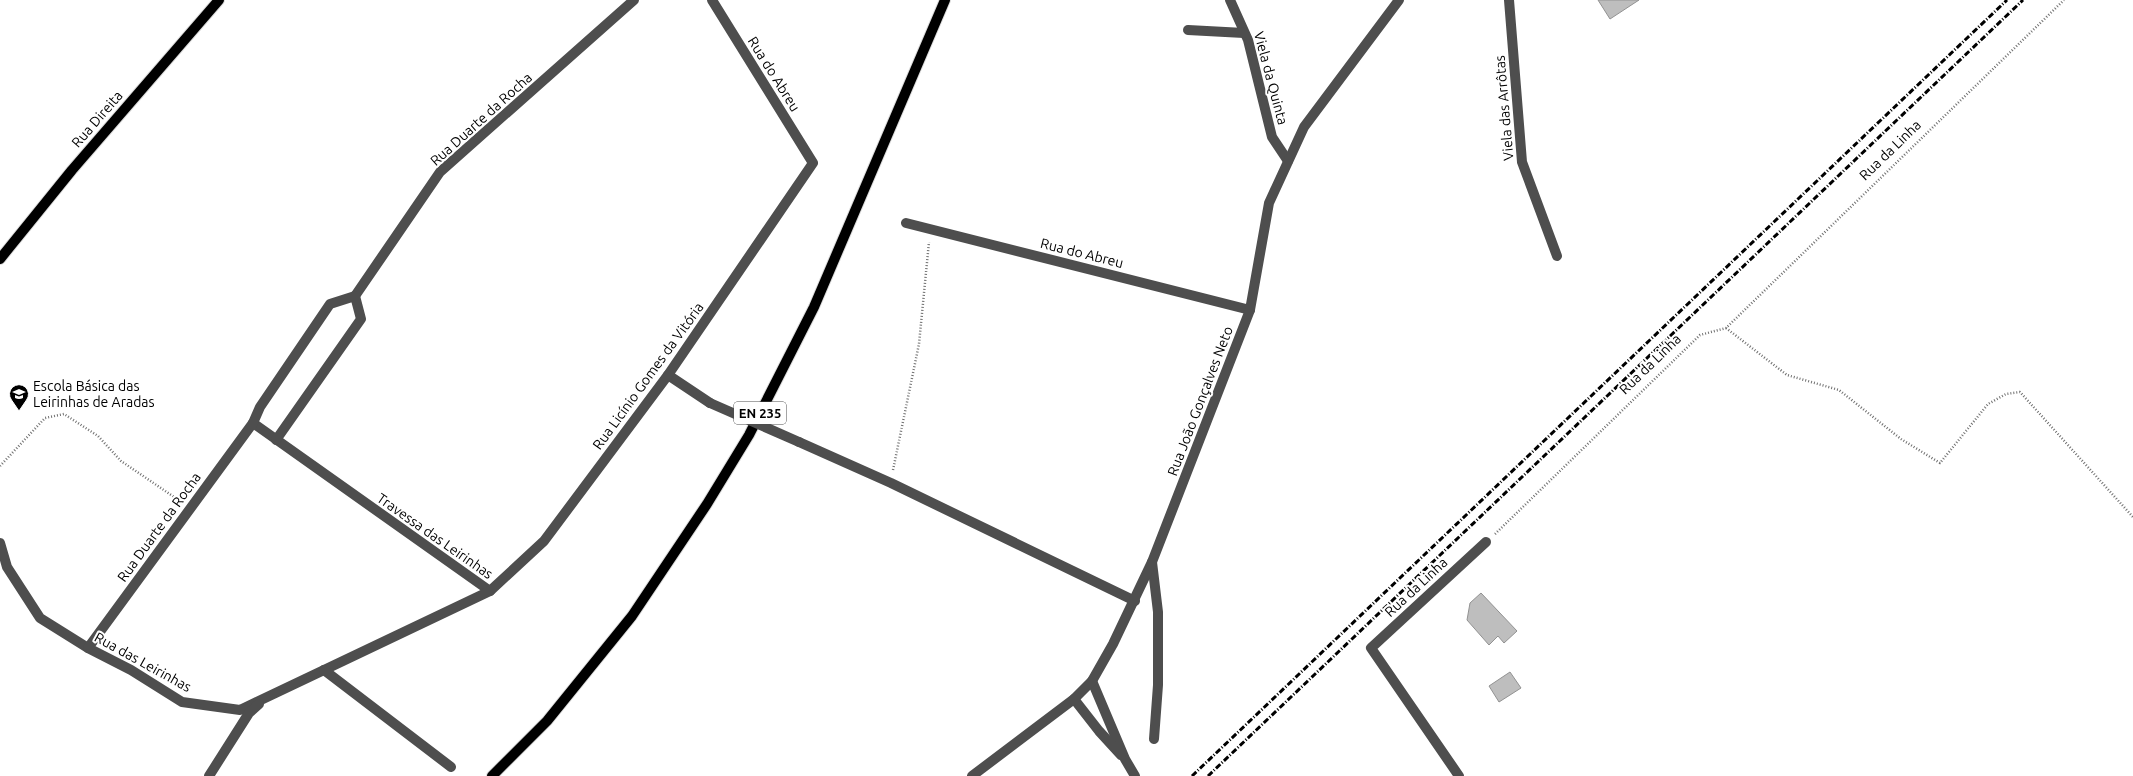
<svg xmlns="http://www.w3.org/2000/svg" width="2133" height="776" viewBox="0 0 2133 776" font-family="Ubuntu,sans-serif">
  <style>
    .building { fill: #bebebe; stroke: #929292 }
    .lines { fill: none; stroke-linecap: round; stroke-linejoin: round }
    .major-casing { stroke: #dbdbdb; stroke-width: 12 }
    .path { stroke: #707070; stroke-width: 2.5; stroke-dasharray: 1 2; stroke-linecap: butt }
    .minor { stroke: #4e4e4e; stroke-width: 10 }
    .major { stroke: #000; stroke-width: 10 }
    .rail { stroke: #000; stroke-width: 3; stroke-dasharray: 6 2 1 2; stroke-linecap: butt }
    .minor-bridge { stroke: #4e4e4e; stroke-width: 10 }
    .labels { text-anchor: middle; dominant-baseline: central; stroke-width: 4; stroke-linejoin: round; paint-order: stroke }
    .shield { fill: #fff; stroke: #4c4c4c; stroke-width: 1 }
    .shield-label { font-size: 13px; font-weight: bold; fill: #000 }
    .street-label { font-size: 14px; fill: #000; stroke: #fff }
    .poi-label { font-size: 14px; fill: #000; stroke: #fff; text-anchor: start }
  </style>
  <rect width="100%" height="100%" fill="#fff"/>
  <g class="building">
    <polygon points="1598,0 1639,0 1610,19"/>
    <polygon points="1481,593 1517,631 1504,643 1498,636 1489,645 1467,620 1470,603"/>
    <polygon points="1510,672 1521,688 1499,702 1489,686"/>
  </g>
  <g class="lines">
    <defs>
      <g id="major">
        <polyline points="0,259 72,170 219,0"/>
        <polyline points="492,776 547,721 632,616 707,504 749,435 814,307 945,0"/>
      </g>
    </defs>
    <use href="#major" class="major-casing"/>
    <g class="path">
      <polyline points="1726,328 1787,375 1839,390 1901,439 1940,463 1988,404 2006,394 2020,392 2133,517"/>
      <polyline points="0,466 45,418 64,414 98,436 121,461 180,501"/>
      <polyline points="893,470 919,344 929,242"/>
      <polyline points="1495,534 1700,335 1726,328 2064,0"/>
    </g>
    <g class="minor">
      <polyline points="1230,0 1248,40 1272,137 1288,161"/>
      <polyline points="1509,0 1522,162 1557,256"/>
      <polyline points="1188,30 1244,33"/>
      <polyline points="906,223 1250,310"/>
      <polyline points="355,296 440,172 634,0"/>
      <polyline points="668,375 710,403"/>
      <polyline points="253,423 490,591"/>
      <polyline points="799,442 891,483 1135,601"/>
      <polyline points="0,543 7,567 40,618 88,648 131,670 182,702 240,710 324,670 490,591 544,541 668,375 813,163 712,0"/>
      <polyline points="1152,562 1158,612 1158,685 1154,739"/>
      <polyline points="88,648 253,423 260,407 330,304 355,296 361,319 276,440"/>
      <polyline points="324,670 451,767"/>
      <polyline points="1092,681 1125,759 1135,776"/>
      <polyline points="1074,699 1099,731 1121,755"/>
      <polyline points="209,776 249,713 259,704"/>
      <polyline points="972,776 1074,699 1092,681 1113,644 1152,562 1250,310 1269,203 1304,127 1399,0"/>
      <polyline points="1459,776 1371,648 1486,542"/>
    </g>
    <use href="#major" class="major"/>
    <g class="rail">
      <polyline points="1192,776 2007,0"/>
      <polyline points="1208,776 2023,0"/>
    </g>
    <polyline class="minor-bridge" points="710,403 799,442"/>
  </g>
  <defs>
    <symbol id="school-pin" viewBox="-11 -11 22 30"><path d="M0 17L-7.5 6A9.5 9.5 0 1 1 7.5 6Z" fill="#000" stroke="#fff"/><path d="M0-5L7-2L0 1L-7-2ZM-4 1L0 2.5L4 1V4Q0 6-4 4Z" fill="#fff"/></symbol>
  </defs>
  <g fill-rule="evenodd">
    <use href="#school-pin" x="8" y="383" width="22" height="30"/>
  </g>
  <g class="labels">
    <rect class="shield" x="734" y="402" width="52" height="22" rx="3"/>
    <g class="shield-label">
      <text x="760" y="413">EN 235</text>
    </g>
    <g class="street-label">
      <text transform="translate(774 74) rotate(58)">Rua do Abreu</text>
      <text transform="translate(1271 78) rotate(75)">Viela da Quinta</text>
      <text transform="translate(1504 108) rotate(-95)">Viela das Arrôtas</text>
      <text transform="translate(97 119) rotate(-49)">Rua Direita</text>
      <text transform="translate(481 119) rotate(-42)">Rua Duarte da Rocha</text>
      <text transform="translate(1890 150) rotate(-44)">Rua da Linha</text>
      <text transform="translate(1082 253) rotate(14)">Rua do Abreu</text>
      <text transform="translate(1650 364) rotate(-44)">Rua da Linha</text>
      <text transform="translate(648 376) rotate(-54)">Rua Licínio Gomes da Vitória</text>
      <text transform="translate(1200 401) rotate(-69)">Rua João Gonçalves Neto</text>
      <text transform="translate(159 527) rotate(-54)">Rua Duarte da Rocha</text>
      <text transform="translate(435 536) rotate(35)">Travessa das Leirinhas</text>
      <text transform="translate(1416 587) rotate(-43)">Rua da Linha</text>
      <text transform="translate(143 662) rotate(29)">Rua das Leirinhas</text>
    </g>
    <g class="poi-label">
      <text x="33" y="386">Escola Básica das<tspan x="33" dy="16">Leirinhas de Aradas</tspan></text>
    </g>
  </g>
</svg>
